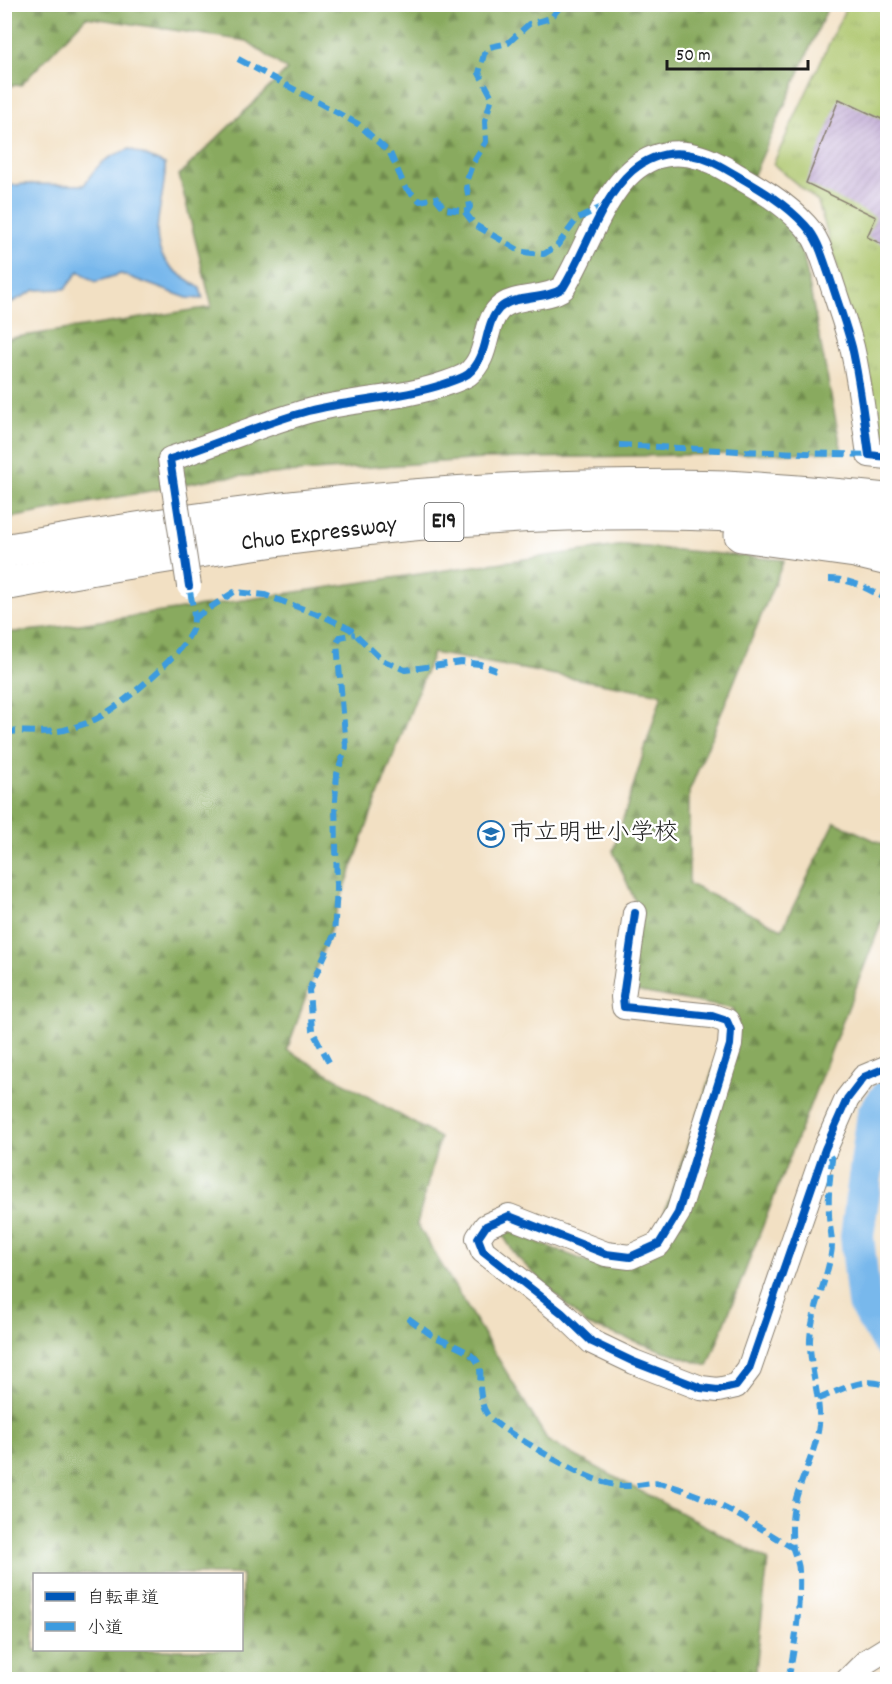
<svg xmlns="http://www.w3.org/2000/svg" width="892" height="1684" viewBox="0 0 892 1684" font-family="Dekko,'Klee One',sans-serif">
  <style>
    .forest { fill: url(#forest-firs); stroke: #52633d; stroke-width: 1.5; fill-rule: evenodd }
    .park { fill: url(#park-tufts); stroke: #647043; stroke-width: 1.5 }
    .water { fill: #78b8ec; stroke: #4a6a84; stroke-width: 1.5 }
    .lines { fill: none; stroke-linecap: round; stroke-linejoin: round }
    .river { stroke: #78b8ec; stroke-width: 34 }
    .building { fill: url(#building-hatch) }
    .minor-casing { stroke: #877e70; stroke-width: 26 }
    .highway-casing { stroke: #877e70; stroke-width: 35 }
    .minor { stroke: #fff; stroke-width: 24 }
    .highway { stroke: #fff; stroke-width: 33 }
    .minor-bridge-casing { stroke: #877e70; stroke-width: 26; stroke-linecap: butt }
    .minor-bridge { stroke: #fff; stroke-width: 24 }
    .quiet { stroke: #3c9bdf; stroke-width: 6; stroke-dasharray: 12 6; stroke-linecap: butt }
    .cycleway-casing { stroke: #fff; stroke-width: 11 }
    .cycleway { stroke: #0057b8; stroke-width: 8 }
    .labels { text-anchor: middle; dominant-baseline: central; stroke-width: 5; stroke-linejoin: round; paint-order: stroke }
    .shield { fill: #fff; stroke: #606060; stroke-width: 1.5 }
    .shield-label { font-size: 22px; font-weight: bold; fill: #1c1c1c }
    .street-label { font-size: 24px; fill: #1c1c1c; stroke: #fff }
    .poi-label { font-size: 24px; fill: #1c1c1c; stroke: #fff; text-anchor: start }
  </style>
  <defs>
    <pattern id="forest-firs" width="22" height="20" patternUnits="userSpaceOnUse" patternTransform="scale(1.5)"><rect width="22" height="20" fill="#89aa5e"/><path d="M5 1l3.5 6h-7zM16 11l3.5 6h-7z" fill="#6f8a4d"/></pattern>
    <pattern id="park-tufts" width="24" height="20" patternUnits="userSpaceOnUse" patternTransform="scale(1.5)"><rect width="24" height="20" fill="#acc56a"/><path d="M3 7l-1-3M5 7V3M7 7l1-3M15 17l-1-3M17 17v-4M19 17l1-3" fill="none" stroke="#93a95b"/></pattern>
    <pattern id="building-hatch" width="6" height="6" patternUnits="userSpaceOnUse" patternTransform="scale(1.5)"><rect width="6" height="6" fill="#bea7d3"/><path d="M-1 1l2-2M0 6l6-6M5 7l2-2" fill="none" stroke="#a38fb5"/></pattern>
  </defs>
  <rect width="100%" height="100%" fill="#fff"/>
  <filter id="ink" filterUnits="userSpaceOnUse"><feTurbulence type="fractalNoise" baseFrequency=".0167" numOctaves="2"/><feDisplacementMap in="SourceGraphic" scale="12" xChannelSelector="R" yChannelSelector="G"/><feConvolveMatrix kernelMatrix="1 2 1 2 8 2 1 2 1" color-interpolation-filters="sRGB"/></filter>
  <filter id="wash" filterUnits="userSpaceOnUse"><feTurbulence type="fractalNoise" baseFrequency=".008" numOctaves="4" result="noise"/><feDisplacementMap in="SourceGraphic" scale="24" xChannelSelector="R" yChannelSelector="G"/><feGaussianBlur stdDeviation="1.35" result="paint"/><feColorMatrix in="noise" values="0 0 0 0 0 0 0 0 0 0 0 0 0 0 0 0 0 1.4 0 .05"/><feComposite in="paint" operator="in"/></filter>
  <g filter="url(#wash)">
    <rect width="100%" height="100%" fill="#f2e0c3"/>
    <g class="forest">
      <polygon points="5,5 829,5 748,188 798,228 842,452 483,459 217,478 5,519 5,339 212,307 179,175 287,70 247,41 86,17 21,85 5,86"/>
      <path d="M625,545L784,560L689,792V884L782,929L835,822L887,846V908L708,1366L587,1325L516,1256L497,1226L593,1264L653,1246L734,1009L618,988L635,901L613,851L662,694L433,653L372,812L287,1050L440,1138L417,1224L548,1441L768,1560L755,1679L5,1680V633L46,629L453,569ZM34,1574H242V1650H34Z"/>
    </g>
    <polygon class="park" points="847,5 887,5 887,434 874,431 837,265 818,202 773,164"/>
    <path class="water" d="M130,149L165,164C167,193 148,231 163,257C171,270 188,280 200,288L203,299L187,298L121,274L95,282L79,271L65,289L35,290L5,306V186L25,184L84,185C98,163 106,157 130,149Z"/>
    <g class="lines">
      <polyline class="river" points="888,1095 874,1114 857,1236 864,1303 888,1341"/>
    </g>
    <g id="blocks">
      <polygon class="building" points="839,99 888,122 888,247 867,237 876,217 806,183"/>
    </g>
  </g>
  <g filter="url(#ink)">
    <use href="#blocks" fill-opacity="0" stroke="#877e70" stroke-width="1.5"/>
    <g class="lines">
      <defs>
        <g id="minor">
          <path d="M173,482L170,459C216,444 261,424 308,411C353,399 402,399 447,383C453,381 462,378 468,374C490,356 483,325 499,309C514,294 544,301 563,288C585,253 601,198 632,171C661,146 693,150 724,168C753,185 782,200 805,225C819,240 823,259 830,278C837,300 846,324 852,347C860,382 864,419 869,455L888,457"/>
          <polyline points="635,913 623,997 624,1007 712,1016 727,1021 731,1030 730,1045 678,1213 659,1244 630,1257 606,1254 509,1216 486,1226 478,1238 483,1251 562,1313 592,1342 634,1362 701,1388 718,1390 736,1386 749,1369 825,1149 847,1099 864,1077 888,1067"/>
          <polyline points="848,1680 867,1661 888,1648"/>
        </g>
        <g id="highway">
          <polyline points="741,535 855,551 888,559"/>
          <path d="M4,551C196,517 390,491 585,487C631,487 678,485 725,487C779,490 833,495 888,500"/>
          <path d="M4,584C204,548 404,516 607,513C700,511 795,518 888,526"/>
        </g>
      </defs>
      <use href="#minor" class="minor-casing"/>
      <use href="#highway" class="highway-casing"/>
      <use href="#minor" class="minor"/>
      <use href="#highway" class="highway"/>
      <defs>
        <polyline id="minor-bridge" points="173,482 189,586"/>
      </defs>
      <use href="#minor-bridge" class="minor-bridge-casing"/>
      <use href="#minor-bridge" class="minor-bridge"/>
      <g class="quiet">
        <polyline points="238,59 358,124 390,153 405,187 420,201 436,198 445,209 464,211 475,225 522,252 544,254 557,246 577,219 604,206"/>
        <polyline points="466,213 470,207 466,182 472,165 486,142 485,121 492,97 479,73 484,54 490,47 508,43 529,24 551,18 562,4"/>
        <polyline points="619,445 740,451 869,455"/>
        <path d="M829,579C852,579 868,589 888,600"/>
        <polyline points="194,618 234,592 265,595 325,617 350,629 382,660 405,670 461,662 480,664 496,670"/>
        <path d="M4,732C24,730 45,734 64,730C75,727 89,723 98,718C122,705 186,652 193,627C196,614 191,599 189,586"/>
        <polyline points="329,1062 312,1030 309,990 334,935 337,888 335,801 337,774 346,747 337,643 340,637 355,634"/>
        <path d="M408,1318C415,1323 423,1329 430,1334C443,1342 469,1349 477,1361C482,1368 480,1380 480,1388C481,1397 482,1407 487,1414C496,1427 522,1439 535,1448C559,1462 595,1484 622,1486C638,1487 652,1480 667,1485C714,1498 752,1523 793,1548"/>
        <path d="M818,1399C837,1392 861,1377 881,1384L888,1394"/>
        <path d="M788,1680C796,1643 800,1608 799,1571C799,1563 795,1556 793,1549C792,1540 792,1530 792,1521C794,1488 815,1459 819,1425C821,1396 809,1368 810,1339C812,1310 826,1283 831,1254C834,1240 829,1227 829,1214C828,1195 830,1177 832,1159L825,1149"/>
      </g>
      <defs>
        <g id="cycleway">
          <path d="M189,586L170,459C216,444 261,424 308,411C353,399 402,399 447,383C453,381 462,378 468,374C490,356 483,325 499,309C514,294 544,301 563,288C585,253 601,198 632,171C661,146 693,150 724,168C753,185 782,200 805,225C819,240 823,259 830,278C837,300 846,324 852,347C860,382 864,419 869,455L888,457"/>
          <polyline points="635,913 623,997 624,1007 712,1016 727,1021 731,1030 730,1045 678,1213 659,1244 630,1257 606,1254 509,1216 486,1226 478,1238 483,1251 562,1313 592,1342 634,1362 701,1388 718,1390 736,1386 749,1369 825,1149 847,1099 864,1077 888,1067"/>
        </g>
      </defs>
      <use href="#cycleway" class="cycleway-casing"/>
      <use href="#cycleway" class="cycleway"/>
    </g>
  </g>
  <defs>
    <symbol id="school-ring" viewBox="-11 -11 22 22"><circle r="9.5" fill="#fff" stroke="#1f6fb2" stroke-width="1.5"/><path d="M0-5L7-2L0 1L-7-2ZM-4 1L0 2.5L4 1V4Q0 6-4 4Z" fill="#1f6fb2"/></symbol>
  </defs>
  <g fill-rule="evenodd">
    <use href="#school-ring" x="476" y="819" width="30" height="30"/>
  </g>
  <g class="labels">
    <rect class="shield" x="424.5" y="503" width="39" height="38" rx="4.5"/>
    <g class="shield-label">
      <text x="444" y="522">E19</text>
    </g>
    <g class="street-label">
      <text transform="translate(319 535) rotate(-7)">Chuo Expressway</text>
    </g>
    <g class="poi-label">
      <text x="510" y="834">市立明世小学校</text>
    </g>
  </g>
  <rect width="892" height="1684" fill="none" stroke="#fff" stroke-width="24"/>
  <rect x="33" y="1573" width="210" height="78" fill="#ffffff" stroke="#a4a4a4" stroke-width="1.5"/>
  <rect x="45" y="1592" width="30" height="9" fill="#0057b8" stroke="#a4a4a4" stroke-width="1.5"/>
  <text x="87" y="1603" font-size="18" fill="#1c1c1c">自転車道</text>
  <rect x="45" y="1622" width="30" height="9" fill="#3c9bdf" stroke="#a4a4a4" stroke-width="1.5"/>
  <text x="87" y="1633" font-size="18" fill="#1c1c1c">小道</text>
  <path d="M667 60v9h141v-9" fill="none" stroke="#1c1c1c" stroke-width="3"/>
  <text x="676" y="60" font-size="18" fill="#1c1c1c" stroke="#ffffff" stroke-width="4.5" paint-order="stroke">50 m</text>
</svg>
